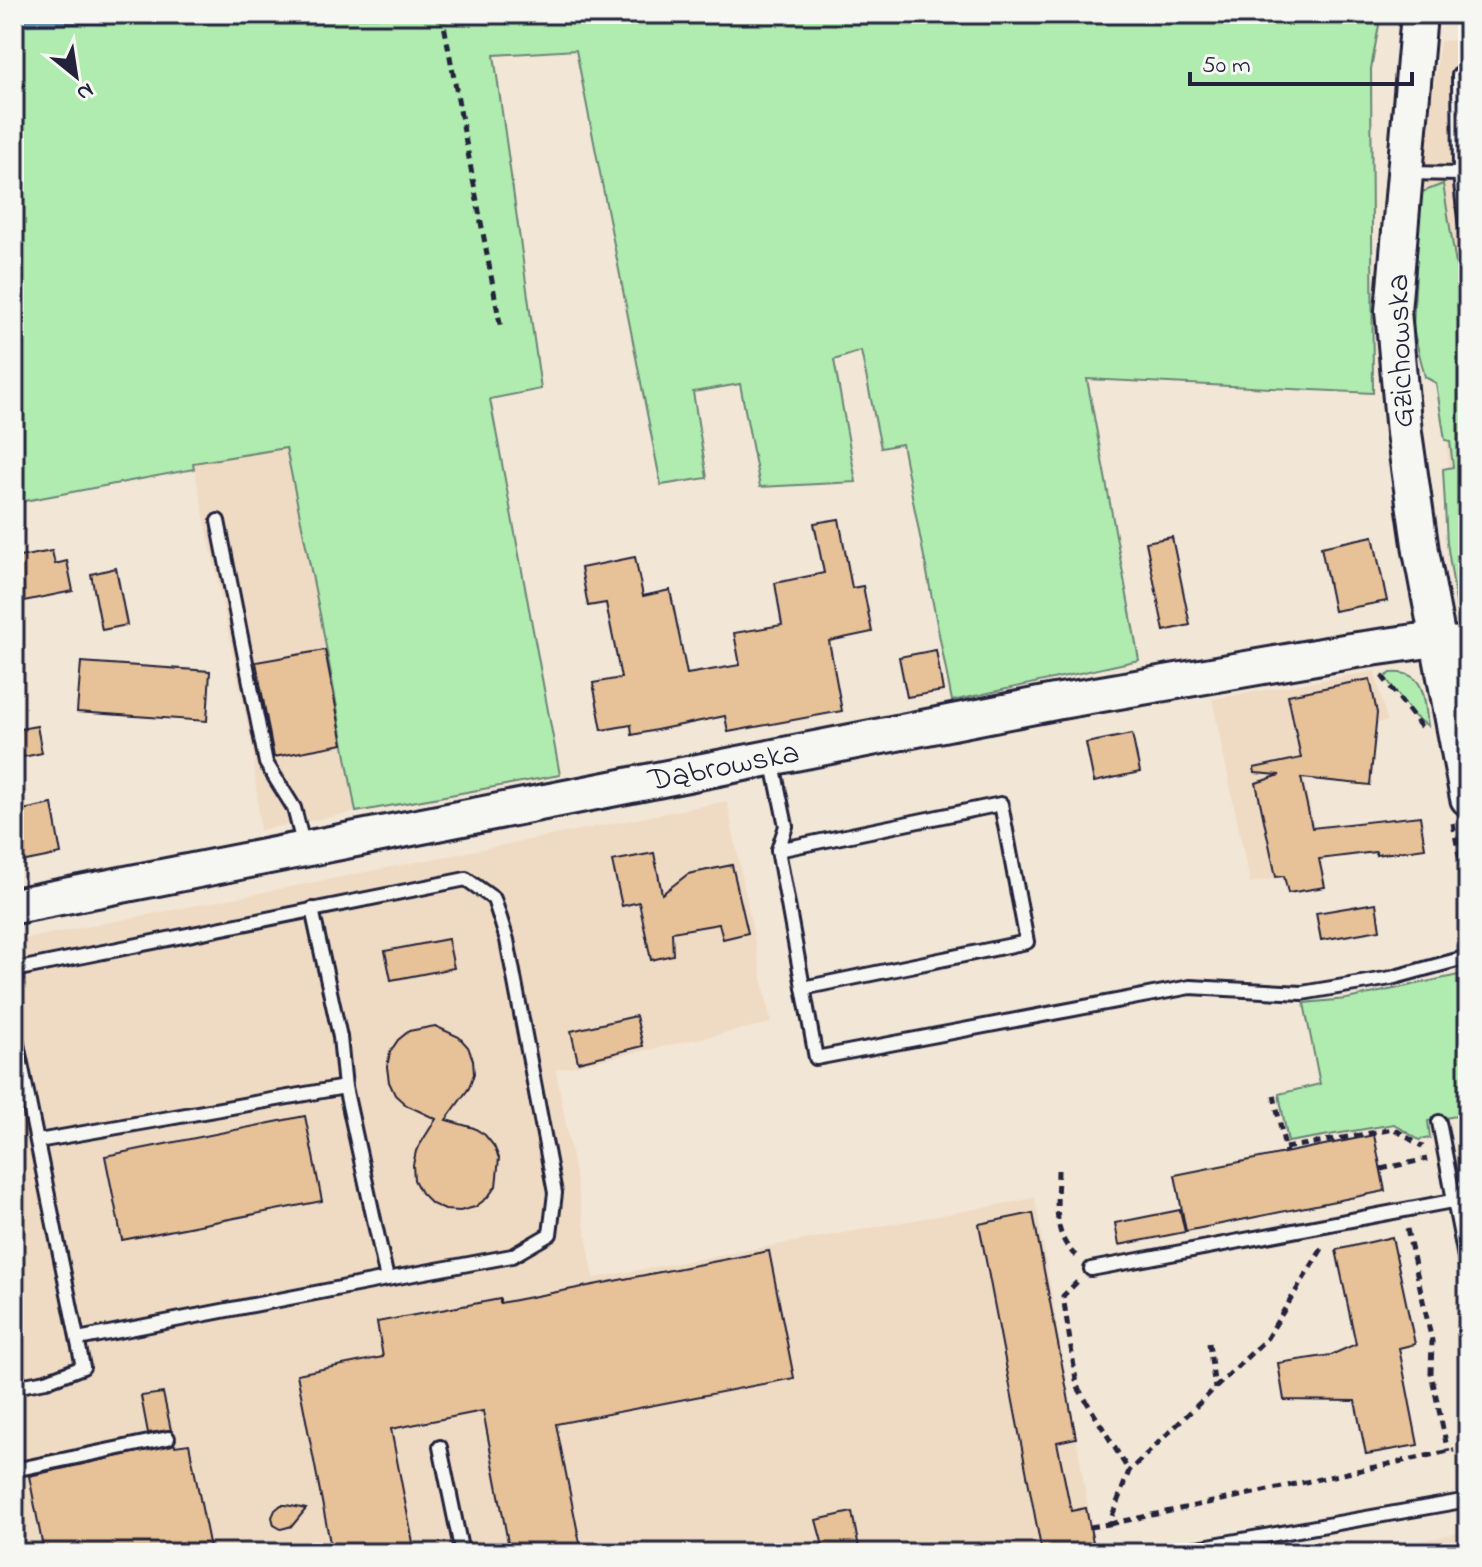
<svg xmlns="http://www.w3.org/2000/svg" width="1482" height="1567" viewBox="0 0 1482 1567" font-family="'Indie Flower',sans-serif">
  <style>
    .built { fill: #efdbc4 }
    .green { fill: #b0ebb0; stroke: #698676; stroke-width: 2 }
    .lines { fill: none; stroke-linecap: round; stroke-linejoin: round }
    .stream { stroke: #6591a9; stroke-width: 9 }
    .building { fill: #e7c198; stroke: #22223b; stroke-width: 2 }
    .lane-casing { stroke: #22223b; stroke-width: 18 }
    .street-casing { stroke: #22223b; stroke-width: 30 }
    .secondary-casing { stroke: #22223b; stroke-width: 40 }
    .path { stroke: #22223b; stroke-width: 5; stroke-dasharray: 8 6; stroke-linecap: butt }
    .lane { stroke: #f6f6f2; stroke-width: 12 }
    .street { stroke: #f6f6f2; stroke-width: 24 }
    .secondary { stroke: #f6f6f2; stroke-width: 34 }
    .labels { text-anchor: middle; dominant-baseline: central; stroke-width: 6; stroke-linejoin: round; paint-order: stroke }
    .street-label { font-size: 32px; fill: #22223b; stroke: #f6f6f2 }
  </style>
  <rect width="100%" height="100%" fill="#f2e6d7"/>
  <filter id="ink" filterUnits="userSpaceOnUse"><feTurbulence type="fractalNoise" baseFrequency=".0125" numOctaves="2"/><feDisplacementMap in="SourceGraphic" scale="16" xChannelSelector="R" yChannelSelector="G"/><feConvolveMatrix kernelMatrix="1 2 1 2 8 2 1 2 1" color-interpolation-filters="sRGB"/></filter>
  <g filter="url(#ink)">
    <g class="built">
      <polygon points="1468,39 1468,609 1454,568 1444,391 1418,354 1412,307 1418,198 1440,41"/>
      <polygon points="286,447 321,619 356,812 260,830 253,752 193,463"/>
      <polygon points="1375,671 1387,721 1297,740 1322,870 1250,883 1212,699"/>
      <polygon points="727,801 771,1023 556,1070 594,1278 1035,1198 1096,1553 14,1553 14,941"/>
      <polygon points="1468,1531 1468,1553 1363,1553"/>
    </g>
    <g class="green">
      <polygon points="14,14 1381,14 1371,69 1373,393 1087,379 1139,660 952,701 902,444 881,448 861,351 834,360 856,482 760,487 740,384 693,392 707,478 661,485 576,50 494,55 541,389 490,399 560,775 356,812 321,619 286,448 193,463 194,469 14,503"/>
      <polygon points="1443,184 1468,339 1468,616 1457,608 1447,543 1443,469 1453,467 1450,441 1445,440 1436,383 1425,377 1413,329 1420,193"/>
      <path d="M1391,673C1427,670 1424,700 1428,726L1414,716L1385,677Z"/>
      <polygon points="1468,973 1468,1143 1462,1115 1428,1121 1430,1138 1419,1140 1394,1124 1288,1142 1279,1094 1320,1084 1304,1003 1347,999"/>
    </g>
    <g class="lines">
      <g class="stream">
        <polyline points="1439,14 1468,20"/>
        <polyline points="14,22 378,14"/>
      </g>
    </g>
    <g class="building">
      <polygon points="839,519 852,588 863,586 872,632 829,641 842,711 728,732 725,716 632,735 631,725 602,730 593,683 621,678 606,603 588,606 581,568 635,557 643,596 670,590 687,674 740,665 734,633 782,625 775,583 824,573 814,523"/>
      <polygon points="1373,536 1387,601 1334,611 1321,547"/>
      <polygon points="1172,537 1190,625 1164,631 1146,542"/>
      <polygon points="52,551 55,564 67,561 73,591 14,603 14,558"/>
      <polygon points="116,568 127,625 102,630 91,574"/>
      <polygon points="325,650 343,744 274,757 256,662"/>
      <polygon points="936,650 943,691 907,697 899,657"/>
      <polygon points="81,662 210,671 207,721 77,712"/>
      <polygon points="1370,679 1377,713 1370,785 1301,778 1312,828 1420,816 1425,848 1376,855 1376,852 1319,859 1325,887 1288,893 1284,876 1276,877 1256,783 1280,775 1255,773 1254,768 1301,758 1288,695"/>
      <polygon points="37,726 42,753 14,759 14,730"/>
      <polygon points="1132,734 1140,772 1094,782 1086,743"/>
      <polygon points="52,804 61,854 21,862 14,826 20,824 18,811"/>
      <polygon points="654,853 662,894 688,874 732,865 748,933 723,939 719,924 672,932 673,955 651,960 639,902 622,906 612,861"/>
      <polygon points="1376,903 1380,930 1321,940 1316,913"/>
      <polygon points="448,939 454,968 391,980 385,951"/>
      <polygon points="636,1016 643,1046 578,1062 571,1031"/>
      <polygon points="435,1026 459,1037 468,1047 473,1060 474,1074 469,1088 446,1120 474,1128 485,1135 494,1146 499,1158 496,1186 487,1198 475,1207 460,1211 445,1210 432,1204 421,1193 414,1180 413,1165 416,1151 436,1119 406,1105 395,1095 389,1082 387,1067 390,1052 398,1040 409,1031"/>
      <polygon points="305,1116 322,1201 122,1240 105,1156"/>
      <polygon points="1374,1135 1385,1191 1186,1231 1175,1175"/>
      <polygon points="1180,1210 1185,1232 1119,1245 1115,1223"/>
      <polygon points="1033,1213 1076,1438 1057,1442 1071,1511 1086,1508 1094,1547 1063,1553 1042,1553 979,1224"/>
      <polygon points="1392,1237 1415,1344 1399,1348 1418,1445 1366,1454 1355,1401 1284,1400 1278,1363 1331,1355 1356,1344 1336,1250"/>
      <polygon points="769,1251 794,1378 556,1424 582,1553 510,1553 483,1411 391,1429 415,1553 332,1553 297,1374 383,1357 377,1322 500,1299 500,1303"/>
      <polygon points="163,1393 171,1430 148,1433 141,1396"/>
      <polygon points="174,1444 175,1446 189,1444 211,1553 44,1553 29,1476"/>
      <polygon points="281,1505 286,1505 306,1509 292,1526 281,1529 274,1525 272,1517 275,1510"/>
      <polygon points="852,1512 860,1553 825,1553 816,1520"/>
    </g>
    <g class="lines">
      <defs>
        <g id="lane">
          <polyline points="1459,75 1460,174"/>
          <polyline points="1408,173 1460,174 1468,246"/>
          <polyline points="218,521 266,763 294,808 304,847"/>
          <polyline points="772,759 786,826 778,850 816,1058 1190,987 1302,993 1391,978 1468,957"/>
          <polyline points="778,850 1001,804 1027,942 803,988"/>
          <polyline points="312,909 340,1037 345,1087"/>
          <polyline points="14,970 466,879 494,899 507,940 555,1193 550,1234 512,1256 387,1279 345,1087 38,1141"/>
          <polyline points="14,1029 83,1367 46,1381 14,1387"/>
          <polyline points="1439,1122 1468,1273"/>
          <polyline points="1091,1269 1468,1198"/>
          <polyline points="78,1339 387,1279"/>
          <polyline points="440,1447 462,1553"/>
          <polyline points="14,1470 168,1438"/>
          <polyline points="1169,1553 1468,1500"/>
        </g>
        <polyline id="street" points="1436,639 1468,640"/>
        <g id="secondary">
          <polyline points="1419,14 1393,311 1404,433 1421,551 1468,798"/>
          <polyline points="14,906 1055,702 1350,651 1436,639"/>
        </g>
      </defs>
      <use href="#lane" class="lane-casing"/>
      <use href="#street" class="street-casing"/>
      <use href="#secondary" class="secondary-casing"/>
      <g class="path">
        <polyline points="442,14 501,329"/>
        <polyline points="1382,676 1422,728"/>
        <polyline points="1453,823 1468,905"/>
        <polyline points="1274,1095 1286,1153"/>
        <polyline points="1285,1148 1394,1129 1423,1147"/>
        <polyline points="1381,1169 1427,1159"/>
        <path d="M1058,1170C1058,1201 1051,1234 1076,1256"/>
        <polyline points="1407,1229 1432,1341 1431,1373 1448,1452"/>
        <polyline points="1077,1282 1063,1296 1077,1386 1129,1471"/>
        <polyline points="1209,1343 1215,1389"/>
        <polyline points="1110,1524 1454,1450"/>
        <polyline points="1090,1527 1109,1524 1129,1471 1267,1338 1323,1247"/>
      </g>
      <use href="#lane" class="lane"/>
      <use href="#street" class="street"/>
      <use href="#secondary" class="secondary"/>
    </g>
  </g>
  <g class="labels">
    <g class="street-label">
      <text transform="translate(1402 351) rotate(-92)">Gzichowska</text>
      <text transform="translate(724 768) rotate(-11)">Dąbrowska</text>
    </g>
  </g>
  <rect width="1482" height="1567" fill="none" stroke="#f6f6f2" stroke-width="48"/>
  <rect x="24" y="24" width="1434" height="1519" fill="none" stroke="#22223b" stroke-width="3" filter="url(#ink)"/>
  <g transform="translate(76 76) rotate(150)" stroke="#f6f6f2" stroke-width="6" paint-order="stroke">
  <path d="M0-6L14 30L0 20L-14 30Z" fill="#22223b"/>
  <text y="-12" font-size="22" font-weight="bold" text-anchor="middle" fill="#22223b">N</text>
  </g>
  <path d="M1190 72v12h222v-12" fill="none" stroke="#22223b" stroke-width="4"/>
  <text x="1202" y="72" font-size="24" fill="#22223b" stroke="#f6f6f2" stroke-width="6" paint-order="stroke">50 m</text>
</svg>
